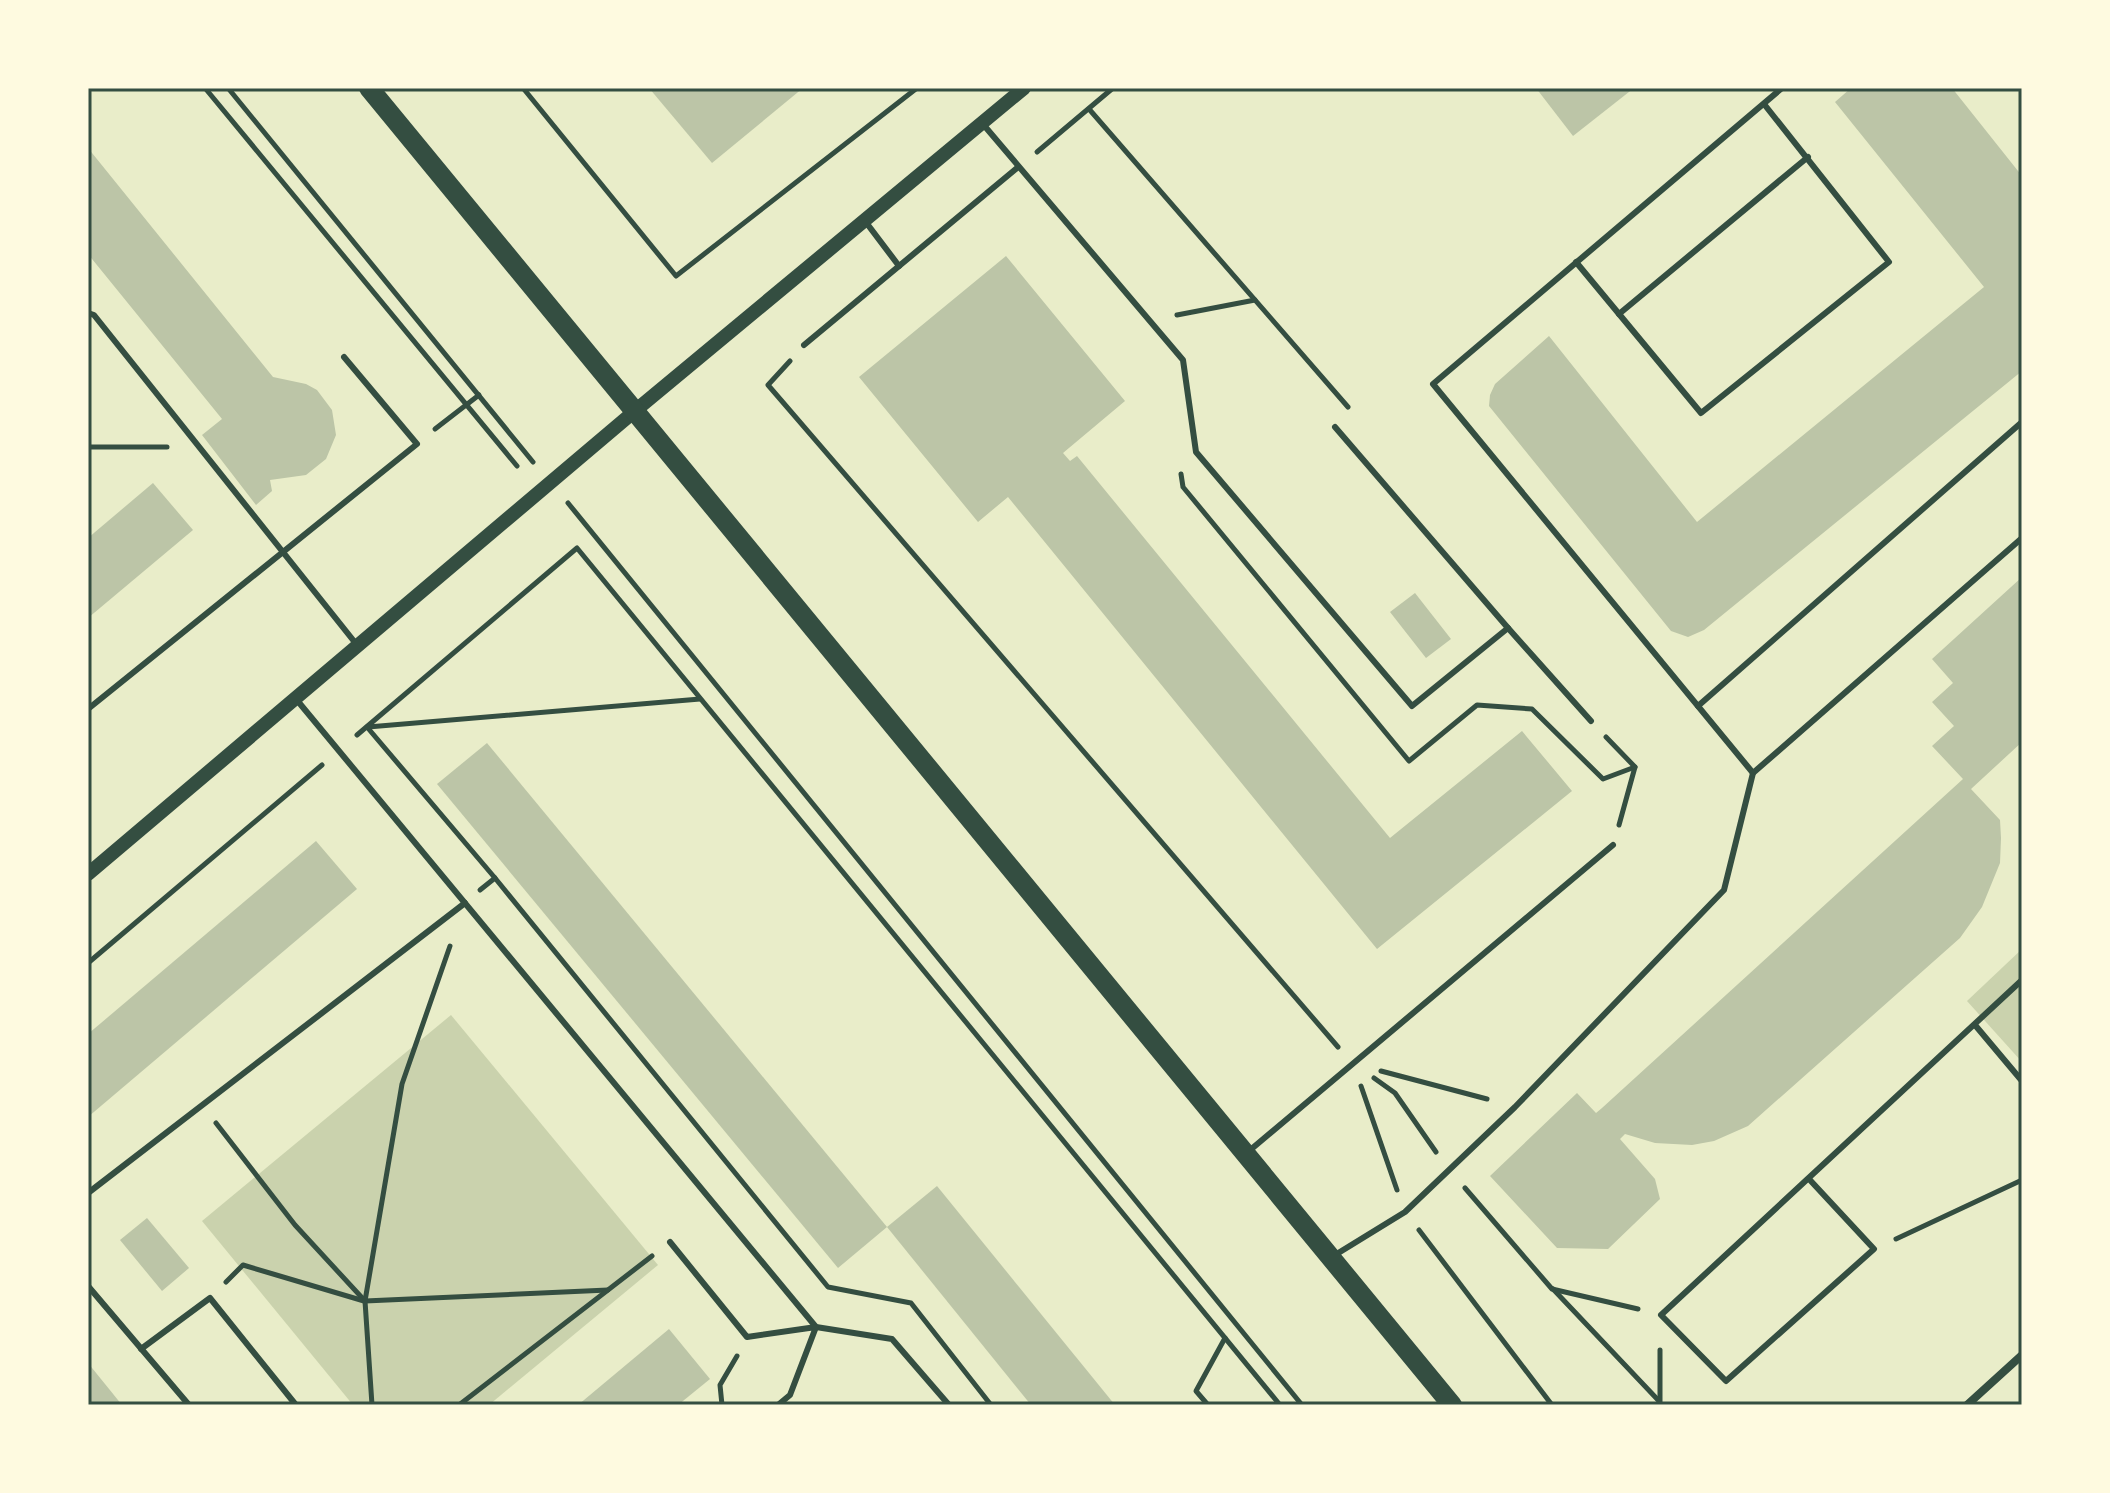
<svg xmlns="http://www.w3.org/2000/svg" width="2110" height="1493" viewBox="0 0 2110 1493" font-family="'PT Sans Narrow',sans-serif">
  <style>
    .green { fill: #cad2ad }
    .building { fill: #bcc5a7 }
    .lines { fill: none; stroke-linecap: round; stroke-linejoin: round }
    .path { stroke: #344e41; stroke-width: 5 }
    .service { stroke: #344e41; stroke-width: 6 }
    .minor { stroke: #344e41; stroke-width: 8 }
    .tertiary { stroke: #344e41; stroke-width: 14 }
    .primary { stroke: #344e41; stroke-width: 20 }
    .neatline { fill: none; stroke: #344e41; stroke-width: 3 }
  </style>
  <rect width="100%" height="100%" fill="#e9edc9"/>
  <g class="green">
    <polygon points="2022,949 2022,1062 1967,1001"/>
    <polygon points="451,1015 658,1265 489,1405 353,1405 202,1221"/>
  </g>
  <g class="building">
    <polygon points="649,88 803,88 712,163"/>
    <polygon points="1536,88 1634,88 1573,136"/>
    <polygon points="1851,88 1952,88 2022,176 2022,371 1704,630 1688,637 1671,631 1489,406 1490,395 1495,384 1549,336 1697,522 1984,287 1835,102"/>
    <polygon points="88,148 273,377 306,384 317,390 332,410 336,435 326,459 306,475 270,480 272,491 256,505 202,435 222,419 88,254"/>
    <polygon points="1006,256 1125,401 1063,453 1070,461 1077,456 1390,838 1522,731 1572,791 1377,949 1008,497 978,522 859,377"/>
    <polygon points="153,483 193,530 88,618 88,538"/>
    <polygon points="2022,577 2022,742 1971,789 2000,820 2001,838 2000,863 1982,907 1960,938 1748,1126 1714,1141 1692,1145 1655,1143 1625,1134 1620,1139 1655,1179 1660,1199 1608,1249 1557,1248 1490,1176 1577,1093 1596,1113 1602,1108 1963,779 1932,746 1954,726 1932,702 1953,683 1932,659"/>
    <polygon points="1415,593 1451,639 1426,658 1390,612"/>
    <polygon points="487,743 887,1227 838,1268 437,784"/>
    <polygon points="316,841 357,889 88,1117 88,1034"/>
    <polygon points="937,1186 1115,1405 1031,1405 887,1227"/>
    <polygon points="147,1218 189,1268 162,1291 120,1240"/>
    <polygon points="669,1329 710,1379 678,1405 578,1405"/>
    <polygon points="88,1363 122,1405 88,1405"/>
  </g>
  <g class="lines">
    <g class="path">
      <polyline points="205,88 517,466"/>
      <polyline points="228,88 533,462"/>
      <polyline points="523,88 676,276 917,88"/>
      <polyline points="1089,109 1348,407"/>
      <polyline points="1037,152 1113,88"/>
      <polyline points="1177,315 1255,300"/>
      <polyline points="790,361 768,385 1338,1047"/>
      <polyline points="435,429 479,395"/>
      <polyline points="88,447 167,447"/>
      <polyline points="1181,474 1183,487 1409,761 1477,705 1532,709 1603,779 1635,767"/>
      <polyline points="568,503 1302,1405"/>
      <polyline points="367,727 495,878 828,1287 911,1303 991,1405"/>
      <polyline points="368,727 700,699"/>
      <polyline points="357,735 577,548 1280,1405"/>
      <polyline points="1606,737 1635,767 1619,825"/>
      <polyline points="480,890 495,878"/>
      <polyline points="88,963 322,765"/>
      <polyline points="1381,1071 1487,1099"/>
      <polyline points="1374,1078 1395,1093 1436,1152"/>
      <polyline points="1361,1086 1397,1190"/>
      <polyline points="216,1123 295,1225 365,1301 608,1290"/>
      <polyline points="1465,1188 1552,1289 1638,1309"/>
      <polyline points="1419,1230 1552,1405"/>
      <polyline points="1896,1239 2022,1180"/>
      <polyline points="226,1282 243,1265 364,1301"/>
      <polyline points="1553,1289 1659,1401"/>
      <polyline points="372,1405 365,1301 402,1084 450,946"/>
      <polyline points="459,1405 652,1256"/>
      <polyline points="722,1405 720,1385 737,1356"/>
      <polyline points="1208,1405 1196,1391 1225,1338"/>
      <polyline points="1660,1405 1660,1350"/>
    </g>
    <g class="service">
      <polyline points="982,123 1183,360 1196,452 1412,706 1508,628 1335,427"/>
      <polyline points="865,221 899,266"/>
      <polyline points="1576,262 1701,413 1889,262 1764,104"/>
      <polyline points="88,313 94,315 357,645"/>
      <polyline points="1619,314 1808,157"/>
      <polyline points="804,345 1017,168"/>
      <polyline points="1508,628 1591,721"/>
      <polyline points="296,699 816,1327 892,1339 949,1405"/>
      <polyline points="1698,706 2022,422"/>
      <polyline points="88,709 417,444 344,357"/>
      <polyline points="1753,773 1433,384 1782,88"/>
      <polyline points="1975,1025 2022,1081"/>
      <polyline points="1249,1151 1613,845"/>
      <polyline points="1809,1179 1874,1249 1726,1381 1661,1315 2022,980"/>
      <polyline points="88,1193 465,903"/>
      <polyline points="670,1242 747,1337 816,1327 790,1395 778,1405"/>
      <polyline points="1335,1255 1405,1212 1515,1107 1724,890 1753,773 2022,538"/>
      <polyline points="88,1286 189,1405"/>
      <polyline points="141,1349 210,1298 296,1405"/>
    </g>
    <polyline class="minor" points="1967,1405 2022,1355"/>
    <polyline class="tertiary" points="88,874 636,410 1024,88"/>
    <polyline class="primary" points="369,88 1452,1405"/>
  </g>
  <rect width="2110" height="1493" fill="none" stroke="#fefae0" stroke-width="180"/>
  <rect x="90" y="90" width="1930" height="1313" class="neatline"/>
</svg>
